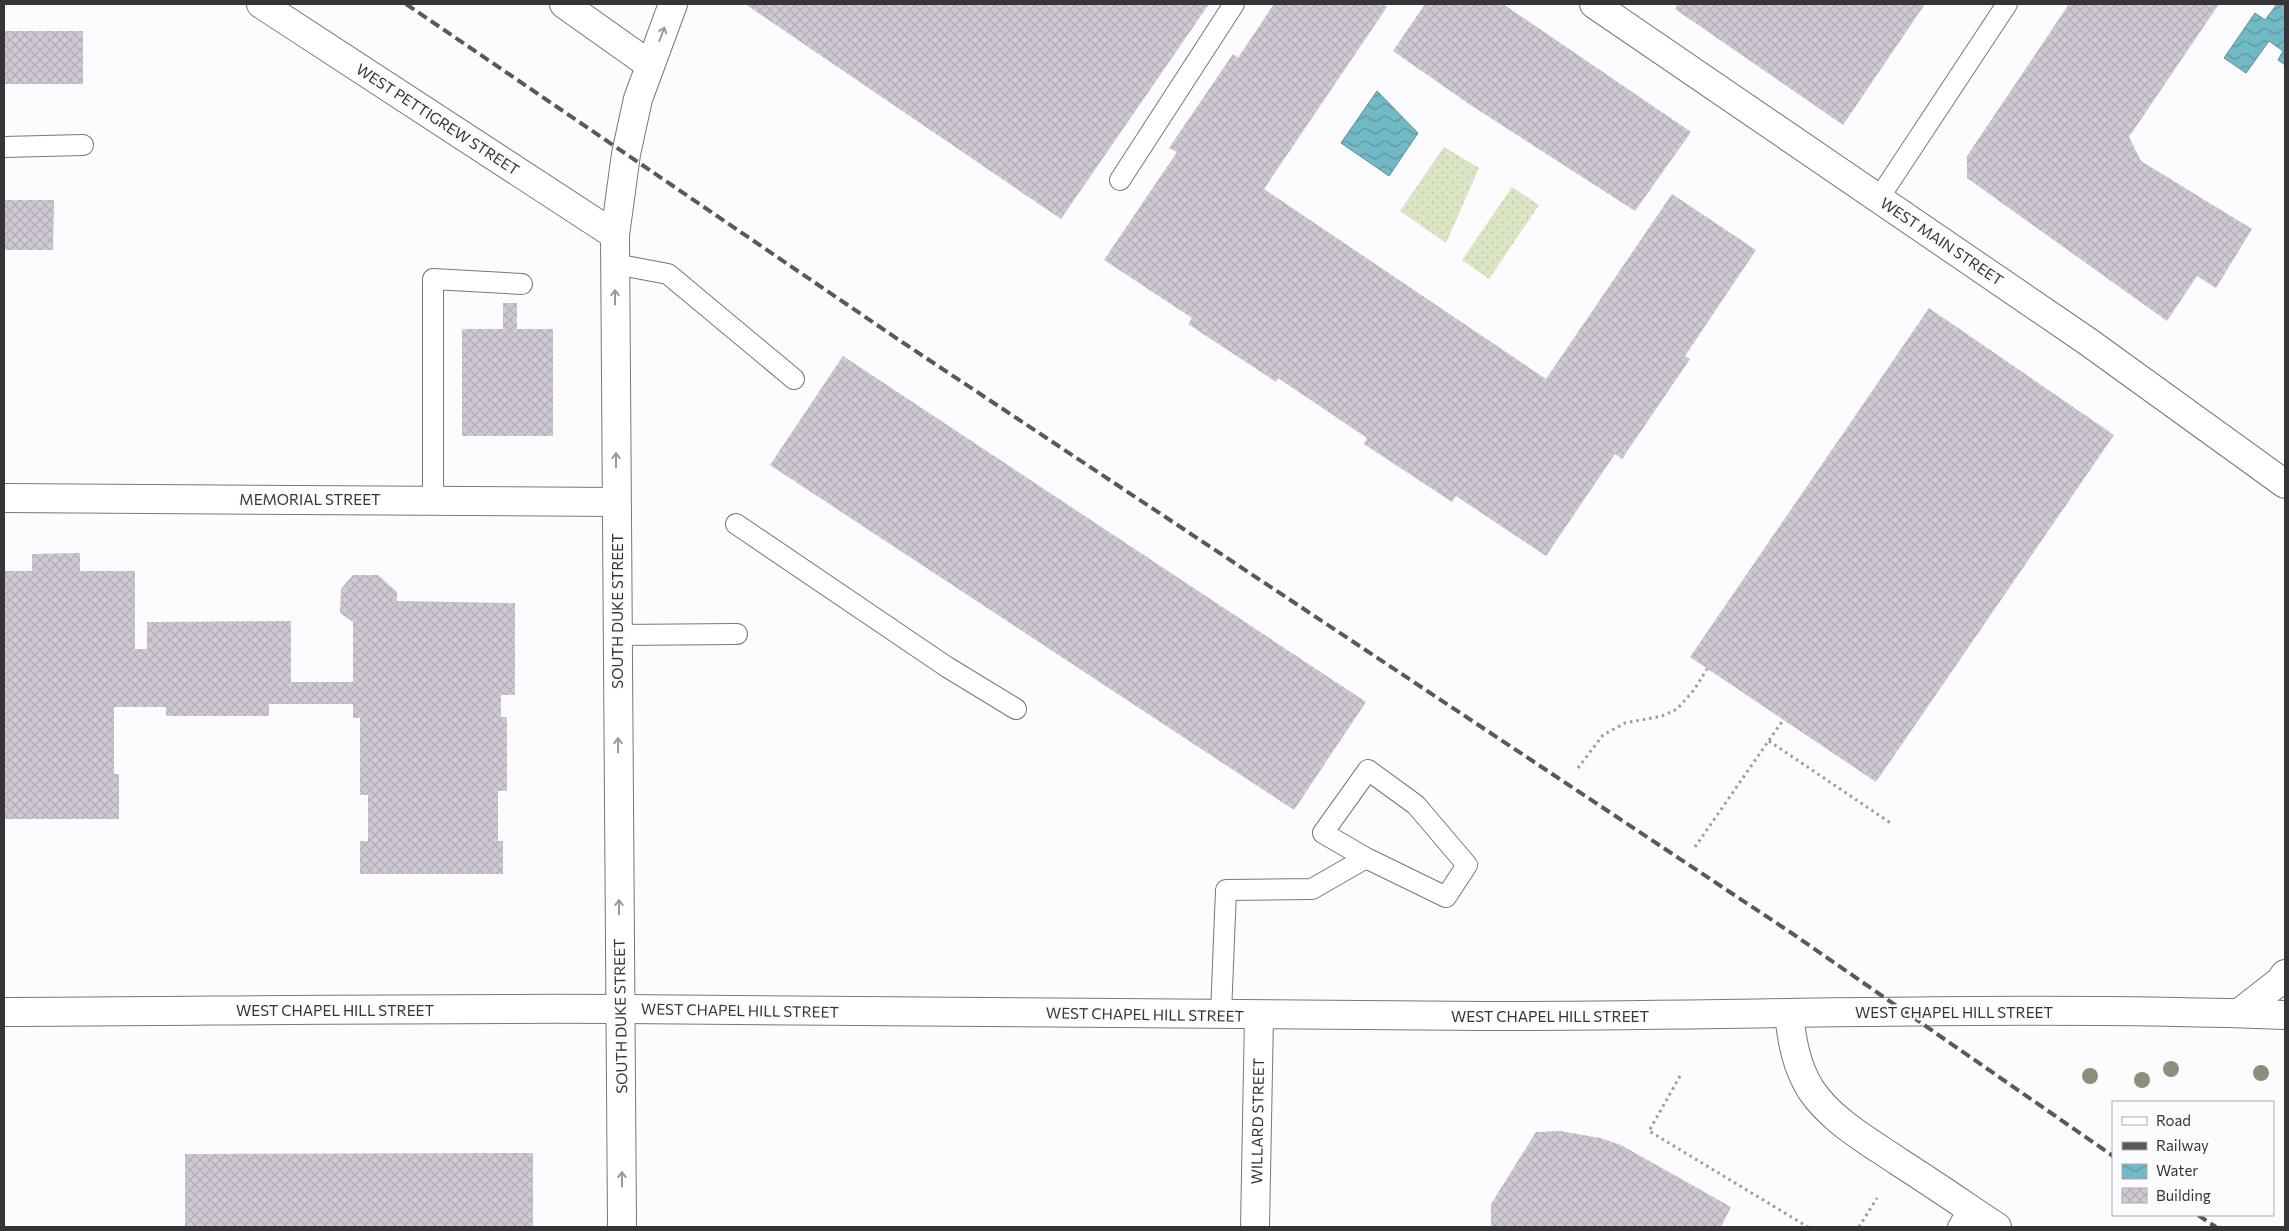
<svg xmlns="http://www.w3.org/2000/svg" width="2289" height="1231" viewBox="0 0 2289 1231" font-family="Commissioner,sans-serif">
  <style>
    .grass { fill: url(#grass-dots) }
    .water { fill: url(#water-waves); stroke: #5f919b }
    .building { fill: url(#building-cross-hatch) }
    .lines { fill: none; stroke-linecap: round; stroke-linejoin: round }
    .service-casing { stroke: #7a757f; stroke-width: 22 }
    .minor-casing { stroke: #7a757f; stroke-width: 30 }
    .tertiary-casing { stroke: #7a757f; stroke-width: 30 }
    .secondary-casing { stroke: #7a757f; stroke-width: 30 }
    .primary-casing { stroke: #7a757f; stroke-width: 30 }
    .path { stroke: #9b9a9d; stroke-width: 3; stroke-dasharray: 2.5 4; stroke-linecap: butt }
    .service { stroke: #fff; stroke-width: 20 }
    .minor { stroke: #fff; stroke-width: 28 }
    .tertiary { stroke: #fff; stroke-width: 28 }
    .secondary { stroke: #fff; stroke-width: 28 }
    .primary { stroke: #fff; stroke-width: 28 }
    .rail { stroke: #5a585d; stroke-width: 4; stroke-dasharray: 10 5; stroke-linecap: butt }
    .tree { fill: #8b907a }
    .oneway { stroke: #9a9a9c }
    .labels { text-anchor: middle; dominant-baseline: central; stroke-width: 5; stroke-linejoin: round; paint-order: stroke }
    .street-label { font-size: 15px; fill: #363439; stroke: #fcfbfd }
  </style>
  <defs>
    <pattern id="grass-dots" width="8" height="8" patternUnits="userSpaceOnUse" patternTransform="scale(1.25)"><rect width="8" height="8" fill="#dce5c3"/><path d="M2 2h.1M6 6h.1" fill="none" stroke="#bdc5a8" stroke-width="1.8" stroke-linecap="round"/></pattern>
    <pattern id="water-waves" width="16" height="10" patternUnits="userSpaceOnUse" patternTransform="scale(1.25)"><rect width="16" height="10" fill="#70b9c5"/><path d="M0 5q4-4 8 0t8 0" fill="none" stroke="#5d97a1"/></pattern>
    <pattern id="building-cross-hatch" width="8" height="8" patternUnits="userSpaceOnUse" patternTransform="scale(1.25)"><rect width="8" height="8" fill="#d0c9d4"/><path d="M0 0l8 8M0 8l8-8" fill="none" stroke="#b3adb7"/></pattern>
  </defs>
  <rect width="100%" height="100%" fill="#fcfbfd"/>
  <g class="grass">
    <polygon points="1444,147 1479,168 1446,243 1400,211"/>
    <polygon points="1512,187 1539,205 1489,279 1462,260"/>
  </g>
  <g class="water">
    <polygon points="2277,4 2285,4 2285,65 2278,60 2283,51 2269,41 2246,73 2224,58 2255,13 2265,20"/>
    <polygon points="1377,91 1418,133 1389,176 1341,143"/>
  </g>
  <g class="building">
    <polygon points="745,4 1209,4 1061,219"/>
    <polygon points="1274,4 1383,4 1387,7 1264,189 1546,379 1672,194 1756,250 1685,356 1690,359 1622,459 1615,454 1546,556 1456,496 1452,502 1364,444 1367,438 1278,378 1276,382 1188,324 1192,318 1104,260 1177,152 1169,148 1233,54 1238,58"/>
    <polygon points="1425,4 1503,4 1691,132 1635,211 1469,104 1393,51"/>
    <polygon points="1678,4 1925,4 1843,125 1675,9"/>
    <polygon points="2069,4 2219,4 2129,137 2141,161 2252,229 2216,288 2197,276 2167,321 1967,178 1967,156"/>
    <rect x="4" y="31" width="79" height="53"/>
    <polygon points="4,200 54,200 53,250 4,250"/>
    <polygon points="503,303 517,303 517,329 553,329 553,436 462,436 462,329 503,329"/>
    <polygon points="1929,308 2114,435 1876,782 1690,657"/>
    <polygon points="843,356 1366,702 1294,810 770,465"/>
    <polygon points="80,553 80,571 135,571 135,649 147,649 147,622 291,621 291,682 353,682 353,622 340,613 341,589 353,575 378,575 397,592 397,601 515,603 515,695 501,695 501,717 507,717 507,791 498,791 498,841 503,841 503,874 360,874 360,841 368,841 368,795 360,795 360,718 353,718 353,704 269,704 269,716 166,716 166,707 114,707 114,774 119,774 119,819 4,819 4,571 32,571 32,554"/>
    <polygon points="1560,1131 1600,1138 1621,1145 1731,1207 1721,1227 1491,1227 1491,1204 1536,1132"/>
    <polygon points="533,1153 533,1227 185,1227 185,1154"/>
  </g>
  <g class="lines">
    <defs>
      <g id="service">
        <polyline points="4,147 83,145"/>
        <polyline points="1120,180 1234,4"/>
        <polyline points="1879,198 2007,4"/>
        <polyline points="615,264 668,274 794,379"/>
        <polyline points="433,500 433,279 522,284"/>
        <polyline points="736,524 947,667 1016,709"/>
        <polyline points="617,635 737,634"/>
        <polyline points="1221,1014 1226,890 1312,889 1366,858 1446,897 1467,865 1416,805 1368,770 1323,833 1366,858"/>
        <polyline points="1958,1227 1969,1208"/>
      </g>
      <g id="minor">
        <polyline points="261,4 615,235"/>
        <polyline points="4,498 616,502"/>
      </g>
      <g id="tertiary">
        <polyline points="564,4 650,65"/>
        <path d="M1789,1014C1792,1041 1796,1066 1811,1090C1832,1121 1868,1141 1899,1162C1932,1183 1964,1205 1997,1227"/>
        <polyline points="1255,1227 1259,1016"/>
      </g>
      <g id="secondary">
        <polyline points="1594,4 2087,341 2285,484"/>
        <path d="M4,1012C210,1011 417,1008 623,1009C910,1009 1196,1016 1483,1016C1750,1016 2018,1005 2285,1015"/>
        <polyline points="622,1227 615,235 626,154 638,99 673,4"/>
      </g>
      <polyline id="primary" points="2239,1013 2280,981 2285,974"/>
    </defs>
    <use href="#service" class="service-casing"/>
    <use href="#minor" class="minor-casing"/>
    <use href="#tertiary" class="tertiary-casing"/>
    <use href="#secondary" class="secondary-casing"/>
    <use href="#primary" class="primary-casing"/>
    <g class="path">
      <polyline points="1769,741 1892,824"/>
      <polyline points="1578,768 1603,735 1625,723 1662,716 1677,709 1694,690 1707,669"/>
      <polyline points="1695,847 1783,720"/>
      <polyline points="1680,1076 1649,1131 1808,1227"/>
      <polyline points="1859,1227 1877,1198"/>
    </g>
    <use href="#service" class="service"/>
    <use href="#minor" class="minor"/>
    <use href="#tertiary" class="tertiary"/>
    <use href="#secondary" class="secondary"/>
    <use href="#primary" class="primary"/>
    <g class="rail">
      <polyline points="406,4 902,342 1790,932 2113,1156"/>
      <polyline points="2198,1215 2216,1227"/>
    </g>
  </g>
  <g class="tree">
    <circle cx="2171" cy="1069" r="8"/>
    <circle cx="2261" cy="1073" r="8"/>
    <circle cx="2090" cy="1076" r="8"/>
    <circle cx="2142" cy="1080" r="8"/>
  </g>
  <defs><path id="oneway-shaft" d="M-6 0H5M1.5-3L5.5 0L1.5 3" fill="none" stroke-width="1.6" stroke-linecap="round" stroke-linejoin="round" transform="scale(1.25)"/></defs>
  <g class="oneway">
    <use href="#oneway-shaft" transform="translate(662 34) rotate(-69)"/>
    <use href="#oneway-shaft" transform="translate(615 297) rotate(-90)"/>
    <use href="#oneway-shaft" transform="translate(616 460) rotate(-90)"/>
    <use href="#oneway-shaft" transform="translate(618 745) rotate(-90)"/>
    <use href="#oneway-shaft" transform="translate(619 907) rotate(-90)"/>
    <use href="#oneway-shaft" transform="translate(622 1179) rotate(-90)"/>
  </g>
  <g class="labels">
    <g class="street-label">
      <text transform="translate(438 119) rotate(33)">WEST PETTIGREW STREET</text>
      <text transform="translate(1942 241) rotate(34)">WEST MAIN STREET</text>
      <text x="310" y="499">MEMORIAL STREET</text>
      <text transform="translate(617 611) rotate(-90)">SOUTH DUKE STREET</text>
      <text x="335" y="1010">WEST CHAPEL HILL STREET</text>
      <text transform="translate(740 1010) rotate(1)">WEST CHAPEL HILL STREET</text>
      <text x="1954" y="1012">WEST CHAPEL HILL STREET</text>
      <text transform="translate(1145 1014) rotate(1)">WEST CHAPEL HILL STREET</text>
      <text transform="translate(620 1016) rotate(-91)">SOUTH DUKE STREET</text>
      <text x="1550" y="1016">WEST CHAPEL HILL STREET</text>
      <text transform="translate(1257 1121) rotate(-89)">WILLARD STREET</text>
    </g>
  </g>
  <rect width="2289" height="1231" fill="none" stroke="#363439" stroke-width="10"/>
  <rect x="2112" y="1101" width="162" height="115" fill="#fcfbfd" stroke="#adabaf"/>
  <rect x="2122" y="1117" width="25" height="8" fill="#ffffff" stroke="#adabaf"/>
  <text x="2156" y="1126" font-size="15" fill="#363439">Road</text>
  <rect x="2122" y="1142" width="25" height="8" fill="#5a585d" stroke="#adabaf"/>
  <text x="2156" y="1151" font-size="15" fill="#363439">Railway</text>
  <rect x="2122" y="1164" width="25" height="15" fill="url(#water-waves)" stroke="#adabaf"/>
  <text x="2156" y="1176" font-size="15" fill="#363439">Water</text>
  <rect x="2122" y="1188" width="25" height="15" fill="url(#building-cross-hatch)" stroke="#adabaf"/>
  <text x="2156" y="1201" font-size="15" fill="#363439">Building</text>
</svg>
